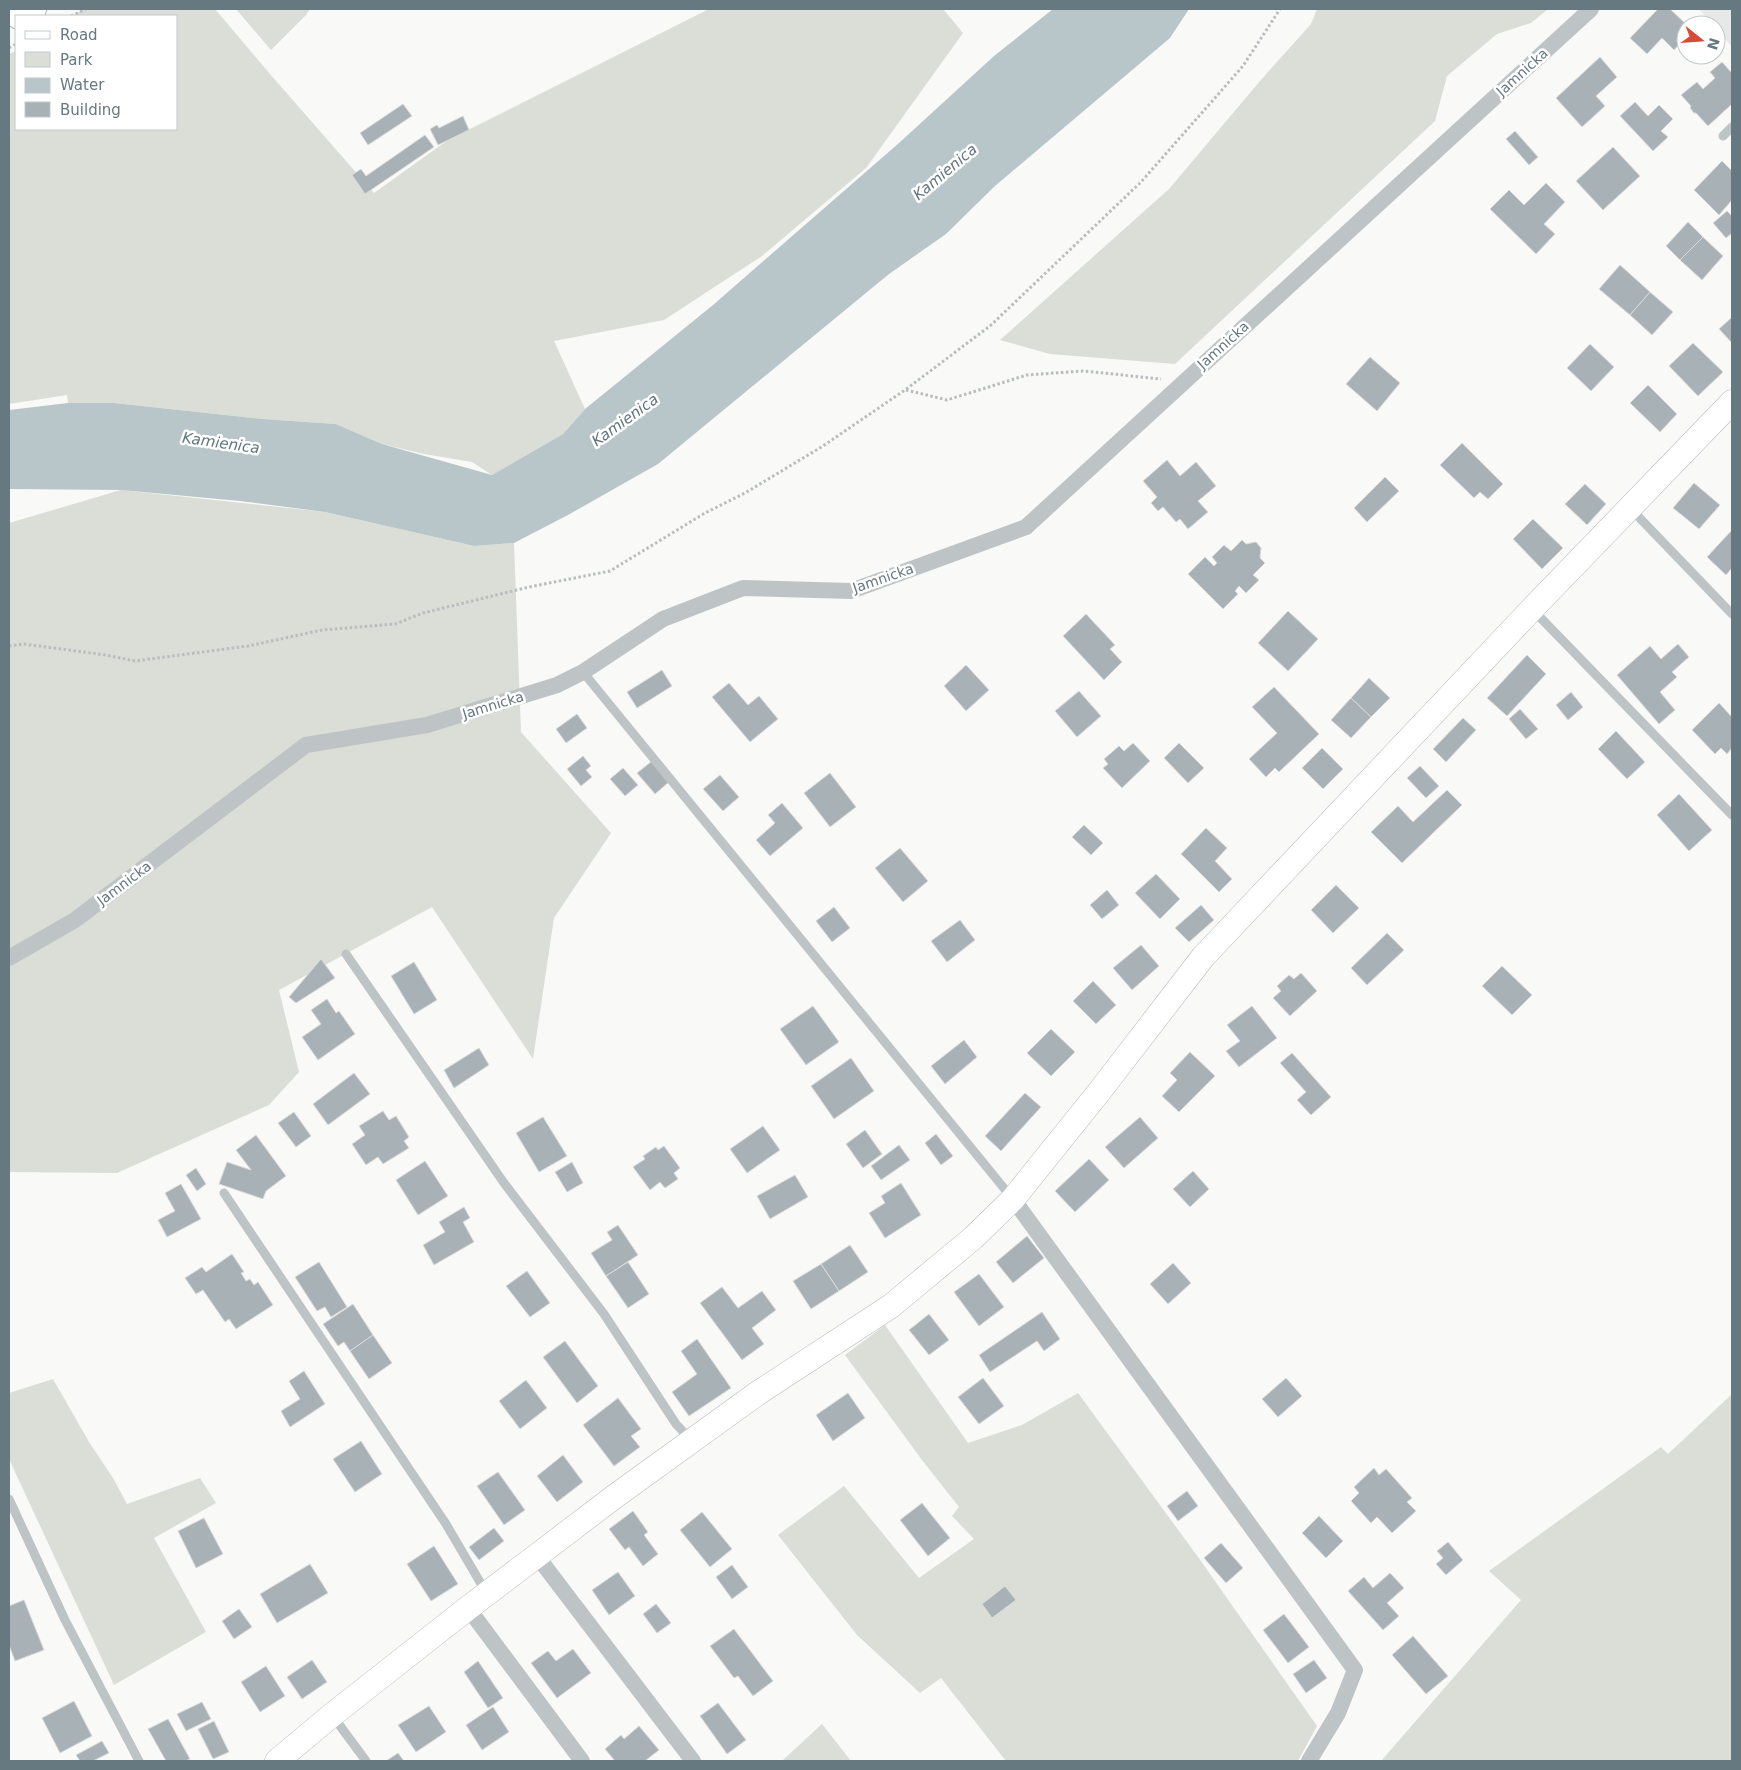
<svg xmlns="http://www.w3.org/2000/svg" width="1741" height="1770" viewBox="0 0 1741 1770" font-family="'DejaVu Sans',sans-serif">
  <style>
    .built { fill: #e7e9e8 }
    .green { fill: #daded6 }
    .water { fill: #b9c6c9 }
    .building { fill: #a8b2b6; stroke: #dbdbd9 }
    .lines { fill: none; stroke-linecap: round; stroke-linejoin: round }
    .secondary-casing { stroke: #b3babd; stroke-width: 25 }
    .primary-casing { stroke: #b4babd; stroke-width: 28 }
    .path { stroke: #b9bdbf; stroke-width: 3; stroke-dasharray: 2.5 2.5; stroke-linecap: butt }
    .lane { stroke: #bec4c6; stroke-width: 9 }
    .street { stroke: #bec4c6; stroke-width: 16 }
    .secondary { stroke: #fff; stroke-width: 24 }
    .primary { stroke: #fff; stroke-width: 26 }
    .labels { text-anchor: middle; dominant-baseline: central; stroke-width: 5; stroke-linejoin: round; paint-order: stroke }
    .street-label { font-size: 14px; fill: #667880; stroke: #fff }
    .water-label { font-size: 15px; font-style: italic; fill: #60767a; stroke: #fff }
  </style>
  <rect width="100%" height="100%" fill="#f9f9f7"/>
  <polygon class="built" points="1699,9 1732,9 1732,47 1716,28 1716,25 1713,25"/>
  <g class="green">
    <polygon points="84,9 215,9 270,74 374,193 448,140 709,9 943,9 963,33 866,168 762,256 664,320 554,341 585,409 563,434 492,475 472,462 424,454 382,444 336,424 263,419 114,403 68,403 67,395 9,404 9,54 16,51 16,129 176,129 176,16 72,16"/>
    <polygon points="236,9 310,9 306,15 271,50"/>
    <polygon points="1317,9 1548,9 1531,23 1497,34 1447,76 1435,121 1175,364 1050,354 1000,340 1169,189 1260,81 1311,24"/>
    <polygon points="121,490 325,512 474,546 514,543 521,732 611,833 554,918 533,1059 432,907 279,990 299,1072 269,1105 117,1173 9,1172 9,523"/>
    <polygon points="885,1325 968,1443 1022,1425 1078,1393 1198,1557 1317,1726 1298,1761 1006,1761 941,1678 920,1693 857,1635 778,1535 844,1486 919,1578 974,1539 952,1516 959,1507 922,1460 845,1355"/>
    <polygon points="53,1379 89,1442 113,1478 127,1504 200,1478 216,1503 154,1538 206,1632 114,1685 9,1459 9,1393"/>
    <polygon points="1732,1394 1732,1761 1381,1761 1521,1600 1489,1571 1661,1447 1668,1454"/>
    <polygon points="822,1724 851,1761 783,1761 783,1760"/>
  </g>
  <polygon class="water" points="1053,9 1189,9 1170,38 995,186 946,234 889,274 658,464 568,515 514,543 474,546 325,512 240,501 121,490 9,489 9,410 68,403 114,403 263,419 336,424 382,444 492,475 563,434 585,409 713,305 899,143 994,56"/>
  <g class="building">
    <polygon points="1658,9 1670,9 1687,25 1686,37 1674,50 1662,38 1647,54 1630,38"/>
    <polygon points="1600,57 1617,77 1596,96 1605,106 1582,127 1556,98"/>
    <polygon points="1722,62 1731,72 1732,71 1732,104 1708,126 1696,113 1694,113 1690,108 1691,106 1681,95 1697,82 1703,89 1715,78 1710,72"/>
    <polygon points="1635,102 1648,116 1659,105 1673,119 1661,131 1668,137 1653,151 1620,116"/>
    <polygon points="403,104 412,116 368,145 360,133"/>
    <polygon points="463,116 469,130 438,145 430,129 437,125 439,128"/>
    <polygon points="1515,131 1538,157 1529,165 1506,139"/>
    <polygon points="425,135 434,147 365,194 352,175 361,169 366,176"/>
    <polygon points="1613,147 1640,176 1603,210 1576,181"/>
    <polygon points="1722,161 1732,171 1732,200 1719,215 1694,190"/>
    <polygon points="1546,183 1565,202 1544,224 1555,234 1536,254 1490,209 1509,190 1524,205"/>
    <polygon points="1727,211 1732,216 1732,233 1726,238 1713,223"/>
    <polygon points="1688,222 1703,237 1680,260 1666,246"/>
    <polygon points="1703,237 1723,256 1702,280 1680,260"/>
    <polygon points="1620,265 1650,292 1630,315 1599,289"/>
    <polygon points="1650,292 1673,312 1652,335 1630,315"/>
    <polygon points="1732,317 1732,343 1719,329"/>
    <polygon points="1693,343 1723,372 1698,396 1669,366"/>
    <polygon points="1590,344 1614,367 1591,391 1567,368"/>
    <polygon points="1370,357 1400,383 1377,411 1346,384"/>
    <polygon points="1648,385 1677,414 1660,432 1630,403"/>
    <polygon points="1462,443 1503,484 1488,499 1480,492 1474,498 1440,465"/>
    <polygon points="1167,460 1180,476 1196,462 1216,486 1198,501 1208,512 1188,529 1180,519 1176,522 1163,507 1158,511 1151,503 1157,497 1143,481"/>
    <polygon points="1385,477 1399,491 1367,522 1354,508"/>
    <polygon points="1694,483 1720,505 1699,529 1673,508"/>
    <polygon points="1585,484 1606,504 1587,525 1565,504"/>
    <polygon points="1533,519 1563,548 1542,569 1513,539"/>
    <polygon points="1732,530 1732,568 1726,575 1707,557"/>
    <polygon points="1242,540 1246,544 1256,542 1261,548 1260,558 1265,563 1253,575 1259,580 1246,593 1239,586 1235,591 1238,594 1223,609 1188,574 1205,557 1214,566 1217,563 1212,557 1224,545 1231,551"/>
    <polygon points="1288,611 1318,639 1288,671 1258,643"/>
    <polygon points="1086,614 1115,645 1110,649 1122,662 1104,680 1063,636"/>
    <polygon points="1678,644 1689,657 1672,672 1677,677 1660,692 1675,710 1659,724 1617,675 1650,646 1661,659"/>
    <polygon points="1527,655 1546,674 1507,716 1487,698"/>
    <polygon points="966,665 989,690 966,711 944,686"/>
    <polygon points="662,670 672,686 637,708 627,692"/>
    <polygon points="1369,678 1390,698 1371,717 1351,698"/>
    <polygon points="729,683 748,705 759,696 778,719 750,742 712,697"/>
    <polygon points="1274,687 1319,734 1279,772 1275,768 1266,777 1249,759 1277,733 1252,707"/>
    <polygon points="1079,691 1101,716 1077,737 1055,711"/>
    <polygon points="1571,692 1583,707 1568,720 1556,705"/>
    <polygon points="1351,698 1371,717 1351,738 1331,720"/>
    <polygon points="1719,703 1732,717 1732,748 1727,754 1721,748 1715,754 1692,730"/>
    <polygon points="1520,709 1538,729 1526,739 1509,719"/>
    <polygon points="577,714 587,728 566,743 556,729"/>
    <polygon points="1463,718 1476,730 1446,762 1433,749"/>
    <polygon points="1616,731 1645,762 1627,779 1598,749"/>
    <polygon points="1133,743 1150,761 1122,788 1103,768 1108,764 1104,759 1119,746 1124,751"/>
    <polygon points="1179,743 1204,768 1188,783 1164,758"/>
    <polygon points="1322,748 1343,769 1323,789 1302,768"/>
    <polygon points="583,756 591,766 586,770 592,777 581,786 567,769"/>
    <polygon points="652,761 669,782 655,794 637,773"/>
    <polygon points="1420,766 1439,786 1426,798 1407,778"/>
    <polygon points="623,768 638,785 625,796 610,779"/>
    <polygon points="830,773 856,807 830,827 804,793"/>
    <polygon points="720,775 739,797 723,811 703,789"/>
    <polygon points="1447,790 1462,805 1402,863 1371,832 1398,806 1413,822"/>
    <polygon points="1679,794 1712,830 1689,851 1657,815"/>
    <polygon points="782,803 803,828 770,856 756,840 775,823 768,815"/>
    <polygon points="1084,825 1103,843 1091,855 1072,837"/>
    <polygon points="1206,828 1227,848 1215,861 1232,879 1219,892 1181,854"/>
    <polygon points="900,848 928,881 903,902 875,868"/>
    <polygon points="1156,874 1180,899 1160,919 1135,893"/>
    <polygon points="1336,885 1359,908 1333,933 1311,910"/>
    <polygon points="1107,890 1119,905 1102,919 1090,905"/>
    <polygon points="1201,905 1214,920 1189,942 1175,928"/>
    <polygon points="834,907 850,928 832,942 816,921"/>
    <polygon points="960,920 975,940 947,962 931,941"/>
    <polygon points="1387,933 1404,950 1367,985 1351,968"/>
    <polygon points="1141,945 1159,966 1132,990 1113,968"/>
    <polygon points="321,959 335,978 296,1003 289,997"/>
    <polygon points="414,962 437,1000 414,1014 391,976"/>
    <polygon points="1502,966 1532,995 1512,1015 1482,986"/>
    <polygon points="1301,973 1317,991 1290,1016 1273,998 1281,991 1277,986 1289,975 1294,979"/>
    <polygon points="1093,981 1116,1005 1096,1024 1073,1001"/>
    <polygon points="327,999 336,1013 339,1011 355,1034 318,1060 302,1037 321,1024 311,1010"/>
    <polygon points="813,1006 839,1042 806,1065 780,1029"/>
    <polygon points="1252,1006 1277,1038 1239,1067 1226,1051 1240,1041 1227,1025"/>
    <polygon points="1051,1029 1075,1052 1051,1076 1027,1053"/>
    <polygon points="964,1040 977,1057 945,1084 931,1066"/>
    <polygon points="479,1048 489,1065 454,1088 444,1070"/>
    <polygon points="1190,1052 1215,1076 1179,1112 1162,1096 1177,1080 1170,1073"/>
    <polygon points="1292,1053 1331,1097 1311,1115 1297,1100 1306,1092 1280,1063"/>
    <polygon points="851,1058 874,1091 834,1119 811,1086"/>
    <polygon points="354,1073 370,1094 328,1125 313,1104"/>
    <polygon points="1025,1093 1041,1107 1001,1151 985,1136"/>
    <polygon points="383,1111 389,1120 396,1116 409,1137 404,1141 409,1148 383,1164 378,1157 366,1165 352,1144 365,1135 359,1126"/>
    <polygon points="294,1112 311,1136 296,1147 278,1123"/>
    <polygon points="543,1117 567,1156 539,1172 516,1133"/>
    <polygon points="1140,1117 1158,1138 1124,1168 1105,1147"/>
    <polygon points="763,1126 780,1150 747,1173 730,1149"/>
    <polygon points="865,1130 882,1154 863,1168 846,1144"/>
    <polygon points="936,1134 953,1156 941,1165 925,1143"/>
    <polygon points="256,1135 286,1176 266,1191 263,1199 219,1184 227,1162 251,1170 236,1150"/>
    <polygon points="899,1145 910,1160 881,1180 871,1166"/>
    <polygon points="664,1146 680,1168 674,1173 678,1179 665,1188 660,1182 650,1190 633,1167 645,1159 643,1156 656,1147 658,1150"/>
    <polygon points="1089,1159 1109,1180 1075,1212 1055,1191"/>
    <polygon points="425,1161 448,1196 418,1215 396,1180"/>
    <polygon points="572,1162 583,1183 567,1192 555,1172"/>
    <polygon points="196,1168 206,1184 197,1191 186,1175"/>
    <polygon points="1193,1171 1209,1189 1190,1207 1173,1189"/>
    <polygon points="795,1175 808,1197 770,1219 757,1196"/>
    <polygon points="901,1183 921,1215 885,1238 869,1213 885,1203 881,1196"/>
    <polygon points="181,1184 201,1219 167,1237 158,1220 175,1211 165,1193"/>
    <polygon points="464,1207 470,1218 463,1222 474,1242 434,1265 423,1245 445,1232 439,1222"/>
    <polygon points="618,1225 638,1255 606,1276 591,1253 612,1240 607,1232"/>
    <polygon points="1027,1236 1044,1258 1013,1283 996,1262"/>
    <polygon points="850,1245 868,1272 839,1291 821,1264"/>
    <polygon points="232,1254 244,1272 241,1273 246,1281 250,1279 254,1285 258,1282 273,1305 236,1329 229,1319 225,1322 203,1290 196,1294 185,1278 202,1267 206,1272"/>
    <polygon points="319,1262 347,1307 331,1317 325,1307 317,1311 295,1277"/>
    <polygon points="628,1262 649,1294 628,1308 606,1276"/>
    <polygon points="1173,1263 1191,1283 1168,1304 1150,1284"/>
    <polygon points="821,1264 839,1291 811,1309 793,1281"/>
    <polygon points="527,1271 550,1303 530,1317 506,1286"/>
    <polygon points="979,1274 1004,1307 979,1326 954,1292"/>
    <polygon points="722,1287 738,1308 762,1291 776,1310 752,1328 764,1344 742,1360 700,1303"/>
    <polygon points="353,1304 373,1335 350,1351 344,1342 338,1346 323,1324"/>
    <polygon points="1042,1312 1060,1339 1044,1351 1037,1341 990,1372 979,1355"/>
    <polygon points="929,1314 949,1340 929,1355 909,1330"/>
    <polygon points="373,1335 392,1363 369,1379 350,1351"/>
    <polygon points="697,1339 731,1388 689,1416 672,1392 697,1374 681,1351"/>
    <polygon points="565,1341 598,1386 577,1403 543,1357"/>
    <polygon points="304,1371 325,1404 290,1427 281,1411 300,1399 289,1381"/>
    <polygon points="983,1378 1004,1406 979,1424 958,1397"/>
    <polygon points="1286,1378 1302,1396 1278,1417 1262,1399"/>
    <polygon points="526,1380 547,1408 520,1429 499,1401"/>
    <polygon points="848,1393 865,1418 833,1441 816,1415"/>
    <polygon points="618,1398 641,1429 631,1436 640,1447 614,1466 583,1425"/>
    <polygon points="361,1441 382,1474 355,1492 333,1459"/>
    <polygon points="563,1455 583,1482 557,1502 537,1476"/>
    <polygon points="1374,1468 1379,1475 1386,1469 1412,1498 1407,1502 1416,1511 1392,1533 1377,1517 1371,1523 1351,1501 1359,1493 1354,1487"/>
    <polygon points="498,1472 525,1510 504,1525 477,1486"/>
    <polygon points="1187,1491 1198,1506 1178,1521 1167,1506"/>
    <polygon points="922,1503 950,1538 928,1556 900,1520"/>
    <polygon points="633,1511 648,1532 644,1535 658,1554 643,1566 629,1547 625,1550 609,1529"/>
    <polygon points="702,1512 732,1549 710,1567 680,1530"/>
    <polygon points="1319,1516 1343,1541 1326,1558 1302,1533"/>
    <polygon points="204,1518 223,1554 196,1568 178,1531"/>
    <polygon points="494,1528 504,1541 479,1560 469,1547"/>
    <polygon points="1448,1542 1463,1560 1446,1575 1436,1564 1443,1558 1437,1551"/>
    <polygon points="1221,1543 1243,1568 1226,1583 1204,1558"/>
    <polygon points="434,1546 458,1584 431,1601 407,1564"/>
    <polygon points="310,1564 328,1593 277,1623 260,1594"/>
    <polygon points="732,1565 748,1587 732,1599 716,1577"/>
    <polygon points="618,1572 635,1596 609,1615 592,1590"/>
    <polygon points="1390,1573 1404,1588 1387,1603 1399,1616 1383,1630 1348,1591 1364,1577 1373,1588"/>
    <polygon points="1005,1586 1016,1600 992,1618 982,1604"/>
    <polygon points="24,1600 44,1650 15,1661 9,1645 9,1606"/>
    <polygon points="656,1604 671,1623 657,1633 643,1614"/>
    <polygon points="239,1609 252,1627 234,1639 222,1621"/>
    <polygon points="1284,1614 1309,1647 1288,1663 1263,1630"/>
    <polygon points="734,1629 773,1681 753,1696 738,1676 734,1678 710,1646"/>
    <polygon points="1413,1636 1448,1676 1426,1694 1392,1655"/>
    <polygon points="573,1649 591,1673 557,1698 531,1663 548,1651 556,1661"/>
    <polygon points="312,1660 327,1682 302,1699 287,1677"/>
    <polygon points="1314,1660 1327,1678 1306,1693 1293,1674"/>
    <polygon points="478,1661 503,1698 488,1708 464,1672"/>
    <polygon points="266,1666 285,1696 260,1712 241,1682"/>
    <polygon points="74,1701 92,1736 60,1753 42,1718"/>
    <polygon points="202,1702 211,1719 186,1731 177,1714"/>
    <polygon points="718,1703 746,1740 727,1754 700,1716"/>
    <polygon points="429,1706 446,1732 416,1752 398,1725"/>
    <polygon points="493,1707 509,1732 482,1750 466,1725"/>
    <polygon points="168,1719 190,1759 185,1761 166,1761 148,1729"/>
    <polygon points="214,1721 229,1752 213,1759 198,1729"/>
    <polygon points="639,1726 659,1750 645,1761 615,1761 605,1749 621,1735 624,1739"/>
    <polygon points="102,1741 109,1753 93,1761 80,1761 76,1755"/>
    <polygon points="398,1753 404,1761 386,1761"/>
  </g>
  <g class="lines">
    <defs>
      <polyline id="secondary" points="277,1761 332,1715 468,1608 614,1497 758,1393 891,1306 973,1238 1013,1199 1099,1092 1203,957 1532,609 1732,402"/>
      <polyline id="primary" points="19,16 33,9"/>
    </defs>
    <use href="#secondary" class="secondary-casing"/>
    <use href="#primary" class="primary-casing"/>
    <g class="path">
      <polyline points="71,16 86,9"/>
      <polyline points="9,48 16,44"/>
      <polyline points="906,390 947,400 1027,375 1083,371 1161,379"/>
      <polyline points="9,646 24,644 106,655 135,661 248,646 322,630 395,624 423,613 529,587 610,571 705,513 745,493 823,446 905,390 990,326 1141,182 1243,66 1280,9"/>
    </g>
    <g class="lane">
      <polyline points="1723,136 1732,127"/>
      <polyline points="1630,508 1732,614"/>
      <polyline points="1532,609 1732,815"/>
      <polyline points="583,672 1012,1198"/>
      <polyline points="346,954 504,1183 604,1314 676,1424 691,1440"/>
      <polyline points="224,1193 446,1524 487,1594"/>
      <polyline points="9,1499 65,1620 139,1761"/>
      <polyline points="332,1715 366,1761"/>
    </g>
    <g class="street">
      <polyline points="9,958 75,920 306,745 427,725 557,685 583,672 663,619 743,588 851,591 1026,527 1591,9"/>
      <polyline points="1013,1199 1355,1670 1338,1713 1309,1761"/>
      <polyline points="537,1556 693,1761"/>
      <polyline points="468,1608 582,1761"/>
    </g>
    <use href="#secondary" class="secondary"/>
    <use href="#primary" class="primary"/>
  </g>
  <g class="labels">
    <g class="street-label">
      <text transform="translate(1522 72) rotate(-42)">Jamnicka</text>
      <text transform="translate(1223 345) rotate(-42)">Jamnicka</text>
      <text transform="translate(883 578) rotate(-19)">Jamnicka</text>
      <text transform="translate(493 705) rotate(-17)">Jamnicka</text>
      <text transform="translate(124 883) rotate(-37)">Jamnicka</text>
    </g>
    <g class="water-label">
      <text transform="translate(945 172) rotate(-40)">Kamienica</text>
      <text transform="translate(625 420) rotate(-36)">Kamienica</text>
      <text transform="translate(221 443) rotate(8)">Kamienica</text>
    </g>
  </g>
  <rect width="1741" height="1770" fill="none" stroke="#667880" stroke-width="20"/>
  <rect x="15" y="15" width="162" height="115" fill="#ffffff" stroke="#c2c9cc"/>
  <rect x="25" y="31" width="25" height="8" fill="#ffffff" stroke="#c2c9cc"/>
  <text x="60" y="40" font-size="15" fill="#667880">Road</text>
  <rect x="25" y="52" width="25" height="15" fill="#daded6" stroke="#c2c9cc"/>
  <text x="60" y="65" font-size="15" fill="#667880">Park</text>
  <rect x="25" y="78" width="25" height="15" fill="#b9c6c9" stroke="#c2c9cc"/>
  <text x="60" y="90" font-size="15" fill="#667880">Water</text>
  <rect x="25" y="102" width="25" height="15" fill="#a8b2b6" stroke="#c2c9cc"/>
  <text x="60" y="115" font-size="15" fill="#667880">Building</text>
  <g transform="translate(1701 40) rotate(107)"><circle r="24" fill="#ffffff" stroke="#c2c9cc"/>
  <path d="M0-4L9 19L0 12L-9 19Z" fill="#d84a38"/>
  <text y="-8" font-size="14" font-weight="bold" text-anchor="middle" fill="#667880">N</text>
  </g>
</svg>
